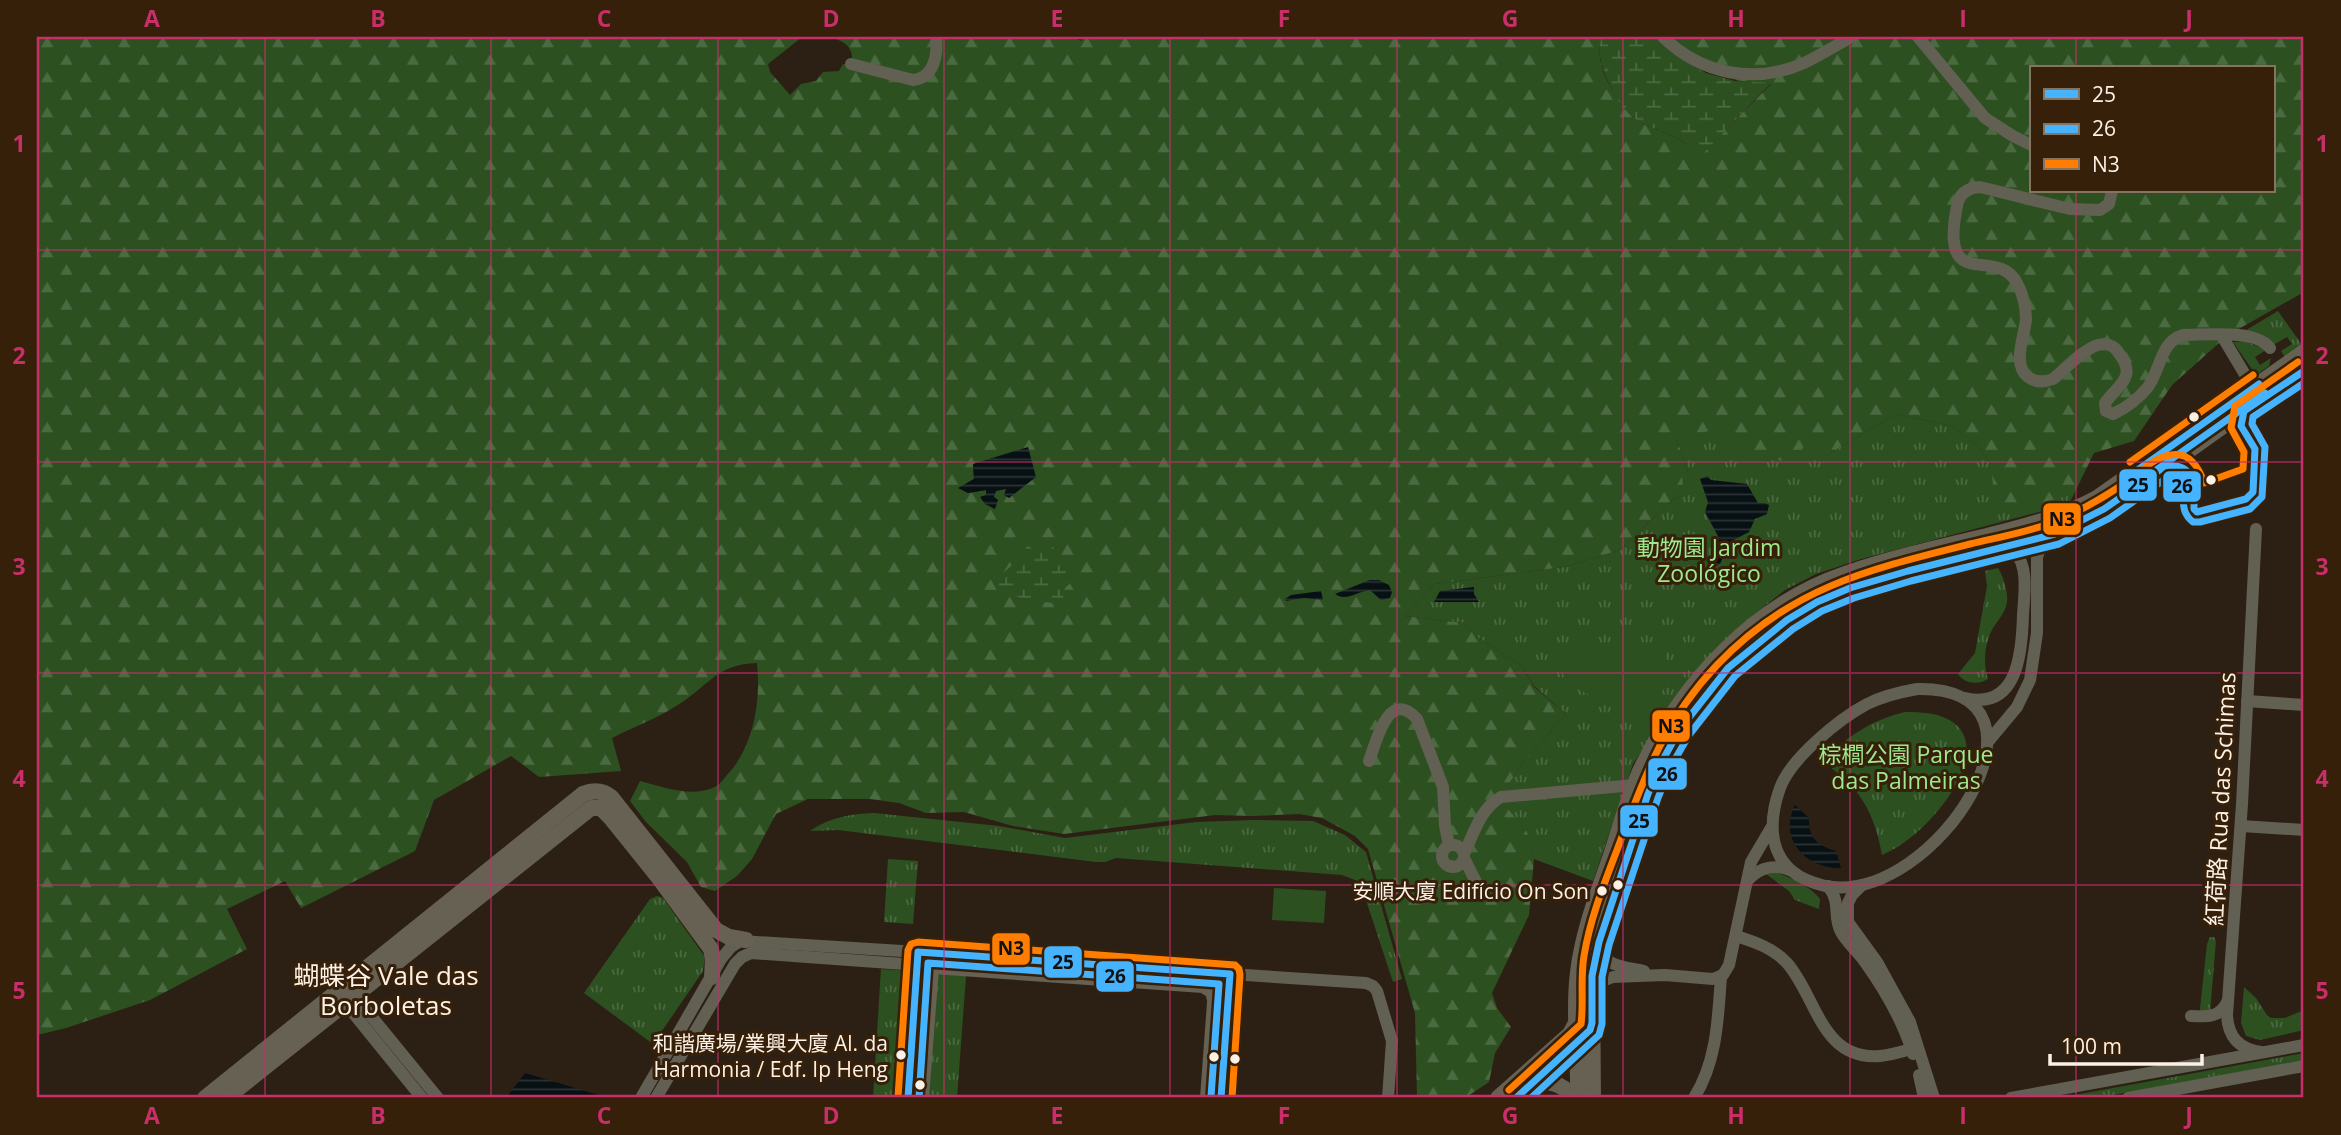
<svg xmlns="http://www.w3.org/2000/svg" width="2341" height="1135" viewBox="0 0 2341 1135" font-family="'Open Sans','Noto Sans SC',sans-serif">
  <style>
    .grass { fill: url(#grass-tufts) }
    .forest { fill: url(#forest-firs); fill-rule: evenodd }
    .wetland { fill: url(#wetland-marsh) }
    .garden { fill: #2d5021 }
    .water { fill: url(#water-rules) }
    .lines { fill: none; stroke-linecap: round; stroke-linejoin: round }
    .street { stroke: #625f53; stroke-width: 12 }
    .secondary { stroke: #666152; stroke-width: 16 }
    .bus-1-casing { stroke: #362009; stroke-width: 12 }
    .bus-2-casing { stroke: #362009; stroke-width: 12 }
    .bus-3-casing { stroke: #362009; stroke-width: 12 }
    .bus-1 { stroke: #46b3ff; stroke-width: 7 }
    .bus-2 { stroke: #46b3ff; stroke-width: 7 }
    .bus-3 { stroke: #ff7d00; stroke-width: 7 }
    .grid { fill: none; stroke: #c82e69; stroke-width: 2; stroke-opacity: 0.55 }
    .bus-dot { fill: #fdf1e6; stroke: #362009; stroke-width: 2.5 }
    .labels { text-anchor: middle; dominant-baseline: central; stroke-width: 6; stroke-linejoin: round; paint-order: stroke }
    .bus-label { font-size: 21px; fill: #fdf1e6; stroke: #362009; text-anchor: end }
    .park-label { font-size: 23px; fill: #9ee98e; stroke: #362009 }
    .street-label { font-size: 23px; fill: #fdf1e6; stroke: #362009 }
    .quarter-label { font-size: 26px; fill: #fdf1e6; stroke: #362009 }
    .line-badge { stroke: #362009; stroke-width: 2.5 }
    .pale-badge-label { font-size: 19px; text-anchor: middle; font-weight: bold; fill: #111 }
    .neatline { fill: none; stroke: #c82e69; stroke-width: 2.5 }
    .grid-label { font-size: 23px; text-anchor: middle; font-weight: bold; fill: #c82e69 }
  </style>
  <defs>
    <pattern id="grass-tufts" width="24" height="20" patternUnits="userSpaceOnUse" patternTransform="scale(1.75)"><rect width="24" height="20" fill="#2d5021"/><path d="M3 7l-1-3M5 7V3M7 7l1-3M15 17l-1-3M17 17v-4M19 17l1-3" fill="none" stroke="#4c6a41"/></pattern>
    <pattern id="forest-firs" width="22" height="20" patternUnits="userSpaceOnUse" patternTransform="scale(1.75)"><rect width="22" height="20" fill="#2d5021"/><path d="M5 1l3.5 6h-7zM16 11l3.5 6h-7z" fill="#4c6a41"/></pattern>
    <pattern id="wetland-marsh" width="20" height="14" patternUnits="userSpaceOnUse" patternTransform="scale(1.75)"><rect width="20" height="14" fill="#2d5021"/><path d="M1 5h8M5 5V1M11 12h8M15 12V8" fill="none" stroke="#4c6a41"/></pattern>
    <pattern id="water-rules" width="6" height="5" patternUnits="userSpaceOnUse" patternTransform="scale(1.75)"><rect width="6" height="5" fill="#071013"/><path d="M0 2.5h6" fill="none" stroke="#2c3335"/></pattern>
  </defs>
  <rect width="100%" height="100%" fill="#2c2014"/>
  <g class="grass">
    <polygon points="2278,311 2302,345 2285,357 2281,351 2292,344 2287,337 2273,345 2243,332"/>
    <polygon points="2245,341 2266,350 2255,357 2260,365 2271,358 2269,366 2256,375 2233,342"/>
    <polygon points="1666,372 1762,428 1827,455 1896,414 1952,426 1978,446 1991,464 2071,495 2069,504 1861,559 1816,574 1785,590 1762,608 1724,641 1658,726 1633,764 1593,881 1534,859 1526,831 1498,798 1522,764 1566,714 1534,686 1522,666 1477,637 1464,623 1404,616 1435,584 1564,567 1620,550 1673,499 1683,496 1682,474 1688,471 1676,437"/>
    <path d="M1998,568C2002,574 2004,581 2006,589C2012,614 1994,618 1988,640C1984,651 1984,668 1988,679C1979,685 1964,684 1958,674L1975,653L1987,586L1985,571Z"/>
    <path d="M1905,712C2025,709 1943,830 1882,855C1875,814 1859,784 1822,762C1844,738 1873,719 1905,712Z"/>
    <path d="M874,813L999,826L1065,838L1196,822L1255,820L1313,821L1345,835L1366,852L1402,979L1393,982L1360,882L1342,875L1116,858L1105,862H1096L838,830L810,831C830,817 850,814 874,813Z"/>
    <polygon points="888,859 918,861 913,924 884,922"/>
    <path d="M1774,872C1790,877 1810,886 1820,899L1819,909L1795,900L1789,891L1766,874Z"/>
    <polygon points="657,896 663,898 705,957 703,971 653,1044 584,993 650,899"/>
    <polygon points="2210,937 2214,937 2216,941 2210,1012 2201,1014 2200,1009 2207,944"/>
    <polygon points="881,969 911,971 903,1098 873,1098"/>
    <polygon points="936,974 966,976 957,1098 926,1098"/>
    <polygon points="2244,987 2256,998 2267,1015 2271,1018 2285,1018 2304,1010 2304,1030 2260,1040 2246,1036 2241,1023"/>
    <polygon points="2304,1053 2304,1060 2096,1098 2058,1098"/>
  </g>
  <path class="forest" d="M37,37H802L768,64L770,72L790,95L801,84L816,81L823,72L839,71L843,64H851C856,47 842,39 827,37H1073L1081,41L1084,37H1602C1591,61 1618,109 1640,122C1661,134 1686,135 1698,158L1771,84C1722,81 1690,71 1655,37H2304V292L2228,335L2172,385L2134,441L2094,453L2069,504L2071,495L1996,515L1991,464L1978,446L1952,426L1896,414L1827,455L1804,446L1793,464L1758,454L1734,453L1745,448L1742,435L1721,437L1720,429L1676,437L1688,471L1682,475L1684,496L1673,499L1620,550L1564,567L1435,584L1404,616L1464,623L1477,637L1522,666L1534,687L1566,714L1522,764L1499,798L1527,832L1534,859L1529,915L1492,993L1497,1008L1511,1027L1495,1053L1489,1082L1465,1098H1425L1417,1095L1415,1013L1368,849L1355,836L1322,818L1299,814L1252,816L1215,815L1064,834L1013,826L964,812L926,813L899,803L870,799H808L776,814L752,859L737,876L715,891L701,887L687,862L646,822L630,801L640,781C664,787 691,798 715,787C719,785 724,779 727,775C754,747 761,700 757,663C716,664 708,687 676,706C656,719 633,727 612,738L621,771L539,777L511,756L434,800L415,851L301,908L285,881L227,909L247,949L150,1000L66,1028L37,1035ZM2031,68H2273V191H2031ZM973,464L1035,477L1007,492L1006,488L996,491L993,497L998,500L994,509L981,497L986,495V490L968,493L959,488L974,479ZM1370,580L1390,598L1381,599L1370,590L1336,594Z"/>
  <g class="wetland">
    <path d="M1602,37H1655L1685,61L1706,73L1735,81L1771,83L1698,159C1686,134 1661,134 1640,122C1622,111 1609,88 1603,68C1600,58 1597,47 1602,37Z"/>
    <path d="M1033,541H1047L1075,572V579L1065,588L1062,603C1045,604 1005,597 994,585C998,575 1002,574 1009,568C1018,559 1023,549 1033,541Z"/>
  </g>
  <g class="garden">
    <path d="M1592,642L1642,652L1659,645C1678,672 1661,695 1646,720C1627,711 1575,693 1565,677C1562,673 1561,667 1560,661L1568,648Z"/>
    <polygon points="1274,888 1326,891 1324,923 1272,920"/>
  </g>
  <g class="water">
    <polygon points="1028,447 1036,477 1009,498 1004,495 1006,489 996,491 994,497 998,500 995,509 985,504 980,497 986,495 986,490 968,493 958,488 974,479 973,464"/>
    <polygon points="1708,476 1711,480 1747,484 1758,503 1765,503 1769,505 1767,514 1755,519 1749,532 1726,544 1722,543 1716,551 1724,555 1720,564 1716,566 1715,556 1712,551 1719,538 1705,512 1708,502 1700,479"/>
    <path d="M1370,580H1379L1389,585L1392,592L1390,598L1381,600L1370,590C1358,591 1346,602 1335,594Z"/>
    <polygon points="1474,587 1474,594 1479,602 1434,602 1440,591"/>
    <polygon points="1321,591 1323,600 1304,598 1286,601 1285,599 1291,595"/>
    <path d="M1795,805L1809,818C1808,838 1818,846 1836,851L1841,868C1806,869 1778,839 1795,805Z"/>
    <polygon points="525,1073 599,1095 599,1098 506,1098"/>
  </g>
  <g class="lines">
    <g class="street">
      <path d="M1663,37C1701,74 1755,85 1804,63C1821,55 1836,45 1852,37"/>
      <polyline points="1918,37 1985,118 2013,136 2031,145"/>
      <path d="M851,64L913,80C934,78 938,55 936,37"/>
      <path d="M2112,191L2109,204L2100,210L2070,209L1980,187C1968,188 1959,193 1957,206C1939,296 1996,244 2017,283C2023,294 2026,309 2026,320C2024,338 2012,364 2028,377C2036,383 2045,382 2053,379C2065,369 2085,348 2098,345C2106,343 2114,345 2118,352C2138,377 2119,384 2105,403L2106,411L2113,414C2126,408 2139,398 2148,387C2161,369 2160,342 2183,335C2207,335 2255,329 2270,348"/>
      <polyline points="2222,336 2253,388"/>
      <path d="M2256,529L2242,804L2227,1015C2228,1037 2239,1049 2261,1052"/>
      <path d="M1917,689C2073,686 1936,907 1825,886C1813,883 1801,879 1792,871C1767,850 1770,816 1780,788C1791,758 1839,719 1867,704C1883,696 1900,692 1917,689Z"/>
      <path d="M1965,698C2018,711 2022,652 2023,615C2024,596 2029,567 2015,552L2000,548"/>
      <polyline points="2247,701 2304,705"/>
      <polyline points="1987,743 2017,707 2030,680 2037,633 2037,557 2042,542 2051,536"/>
      <path d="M1369,761C1376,743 1388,687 1417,719L1443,787L1445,826L1449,845"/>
      <polyline points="2241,826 2304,830"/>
      <circle cx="1453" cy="856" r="11"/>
      <path d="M1464,854C1474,833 1480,809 1501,797L1634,785"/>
      <polyline points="1464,858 1478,886"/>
      <path d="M1748,880C1760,867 1773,864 1790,870"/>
      <path d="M1828,886C1842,904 1832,915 1841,932C1847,943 1858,952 1865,962C1885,990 1903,1021 1913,1054"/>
      <polyline points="1861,886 1852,895 1848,903 1848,922 1877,962 1910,1022 1934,1098"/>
      <path d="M1736,936C1755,942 1773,948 1787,963C1817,997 1821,1061 1880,1056C1890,1055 1901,1052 1911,1049"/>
      <path d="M1599,944C1601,967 1626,967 1644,971"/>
      <polyline points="1230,974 1366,983 1373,986 1377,991 1392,1041 1388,1098"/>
      <polyline points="349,989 438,1098"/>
      <polyline points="1592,995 1600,982 1613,977 1665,975 1713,979 1723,975 1729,965 1751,862 1771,828"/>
      <polyline points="341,998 422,1098"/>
      <path d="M2191,1016C2207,1017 2221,1018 2228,1000"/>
      <polyline points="1919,1075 1924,1098"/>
      <polyline points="641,1098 721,959 731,947 740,941 918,952"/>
      <polyline points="656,1098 735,964 742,957 751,953 918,965"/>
      <path d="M1694,1098C1717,1061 1718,1019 1721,976"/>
      <polyline points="2011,1098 2304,1045"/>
      <polyline points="2128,1098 2304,1066"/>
    </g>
    <g class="secondary">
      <polyline points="918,965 1203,985 1213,991 1215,1000"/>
      <path d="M1530,1087C1546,1078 1563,1083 1573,1098"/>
      <path d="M205,1098L583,794C593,790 602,790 611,797L716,930L729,937L746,940"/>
      <polyline points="226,1098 591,808 601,808 610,817 659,878 711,949 713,959 712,977"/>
      <polyline points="908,1098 918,952 1230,974 1221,1098"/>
      <polyline points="921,1098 932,955"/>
      <polyline points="1208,1098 1216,989"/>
      <polyline points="1498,1098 1570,1034 1577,1021"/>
      <polyline points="1516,1098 1582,1039"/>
      <path d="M1578,1098C1579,1056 1573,1013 1578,972C1583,931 1598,893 1611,855C1621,825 1629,793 1643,765C1685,681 1754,605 1845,574C1891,558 1940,547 1987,536C2026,526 2062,517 2097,498L2304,352"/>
      <polyline points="1593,1098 1592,976 1607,911 1661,763 1680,729 1701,700 1728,668 1787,620 1817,602 1850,588 2055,534 2088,519 2122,498 2244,411 2304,371"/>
    </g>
    <defs>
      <g id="bus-1">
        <polyline points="2136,471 2259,384"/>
        <polyline points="908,1098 918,952 1230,974 1221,1098"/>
        <path d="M1516,1098L1590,1030L1592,1023V976L1599,942L1648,794L1661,763L1680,729L1728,668L1787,620L1817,602L1850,588L1908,571L2055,534L2104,509L2164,467C2195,461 2194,485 2194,509L2197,512L2246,499L2253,492L2255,449L2241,426L2244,411L2304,371"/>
      </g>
      <g id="bus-2">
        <polyline points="2142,480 2265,393"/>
        <polyline points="919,1098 928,963 1219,984 1211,1097"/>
        <path d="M1531,1098L1599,1035L1602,1024V977L1609,945L1658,798L1670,768L1689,735L1735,676L1793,629L1822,611L1854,598L1911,581L2059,544L2110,518L2168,477L2177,476C2189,492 2176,509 2193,522H2200L2250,509L2262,497L2265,447L2252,424L2253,417L2304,383"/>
      </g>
      <g id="bus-3">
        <polyline points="2130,462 2253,375"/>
        <path d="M1509,1090L1581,1024C1584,1002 1580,979 1584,956C1590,919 1604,884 1617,850C1644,778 1663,722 1717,665C1791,587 1870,569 1970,544C1999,537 2029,532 2057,521C2080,511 2101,499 2122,485C2137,475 2153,457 2171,455C2189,452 2199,467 2204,483L2243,469L2244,452L2231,428L2235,406L2298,362"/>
        <polyline points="898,1097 908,950 911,944 918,942 1235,965 1239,969 1240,975 1232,1098"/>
      </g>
    </defs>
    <use href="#bus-1" class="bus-1-casing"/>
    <use href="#bus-2" class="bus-2-casing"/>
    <use href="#bus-3" class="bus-3-casing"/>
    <use href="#bus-1" class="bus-1"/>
    <use href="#bus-2" class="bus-2"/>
    <use href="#bus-3" class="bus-3"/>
  </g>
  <path class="grid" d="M265,37V1098M491,37V1098M718,37V1098M944,37V1098M1170,37V1098M1397,37V1098M1623,37V1098M1850,37V1098M2076,37V68M2076,191V1098M37,250H2304M37,462H2304M37,673H2304M37,885H2304"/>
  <g class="bus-dot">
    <circle cx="2194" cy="417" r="6"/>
    <circle cx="2211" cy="480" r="6"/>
    <circle cx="1618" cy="885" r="6"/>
    <circle cx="1602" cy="891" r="6"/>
    <circle cx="901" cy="1055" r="6"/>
    <circle cx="1214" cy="1057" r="6"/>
    <circle cx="1235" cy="1059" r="6"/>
    <circle cx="920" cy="1085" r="6"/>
  </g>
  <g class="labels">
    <g class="bus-label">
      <text x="1589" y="891">安順大廈 Edifício On Son</text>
      <text x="888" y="1043">和諧廣場/業興大廈 Al. da<tspan x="888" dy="26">Harmonia / Edf. Ip Heng</tspan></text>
    </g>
    <g class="park-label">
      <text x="1709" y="547">動物園 Jardim<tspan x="1709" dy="26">Zoológico</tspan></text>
      <text x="1906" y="754">棕櫚公園 Parque<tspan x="1906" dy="26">das Palmeiras</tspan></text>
    </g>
    <g class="street-label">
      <text transform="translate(2220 799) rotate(-87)">紅荷路 Rua das Schimas</text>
    </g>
    <g class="quarter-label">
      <text x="386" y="975">蝴蝶谷 Vale das<tspan x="386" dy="30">Borboletas</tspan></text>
    </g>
  </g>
  <g class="line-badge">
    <rect x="2118" y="468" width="40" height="34" rx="7" fill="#46b3ff"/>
    <rect x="2162" y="470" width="40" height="33" rx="7" fill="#46b3ff"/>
    <rect x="2042" y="502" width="40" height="34" rx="7" fill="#ff7d00"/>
    <rect x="1651" y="709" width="40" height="34" rx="7" fill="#ff7d00"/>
    <rect x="1647" y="757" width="41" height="34" rx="7" fill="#46b3ff"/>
    <rect x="1619" y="804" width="40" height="34" rx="7" fill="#46b3ff"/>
    <rect x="991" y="932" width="40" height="34" rx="7" fill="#ff7d00"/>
    <rect x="1043" y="945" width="40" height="34" rx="7" fill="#46b3ff"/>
    <rect x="1095" y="960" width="40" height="33" rx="7" fill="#46b3ff"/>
  </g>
  <g class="pale-badge-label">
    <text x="2138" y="492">25</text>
    <text x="2182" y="493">26</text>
    <text x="2062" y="526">N3</text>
    <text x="1671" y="733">N3</text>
    <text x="1667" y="781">26</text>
    <text x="1639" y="828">25</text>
    <text x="1011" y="955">N3</text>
    <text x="1063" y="969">25</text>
    <text x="1115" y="983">26</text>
  </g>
  <rect width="2341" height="1135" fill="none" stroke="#362009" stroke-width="77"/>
  <rect x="2030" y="66" width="245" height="126" fill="#362009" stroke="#867461" stroke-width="2"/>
  <rect x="2044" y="89" width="35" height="10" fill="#46b3ff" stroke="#867461" stroke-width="2"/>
  <text x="2092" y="102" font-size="21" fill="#fdf1e6">25</text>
  <rect x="2044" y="124" width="35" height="10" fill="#46b3ff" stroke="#867461" stroke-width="2"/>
  <text x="2092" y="136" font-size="21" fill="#fdf1e6">26</text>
  <rect x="2044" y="159" width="35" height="10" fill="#ff7d00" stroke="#867461" stroke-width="2"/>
  <text x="2092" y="172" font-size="21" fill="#fdf1e6">N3</text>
  <path d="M2050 1054v10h152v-10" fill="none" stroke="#fdf1e6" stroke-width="3.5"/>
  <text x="2061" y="1054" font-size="21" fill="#fdf1e6" stroke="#362009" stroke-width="5" paint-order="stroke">100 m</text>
  <rect x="38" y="38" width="2264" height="1058" class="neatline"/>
  <g class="grid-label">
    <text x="152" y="27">A</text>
    <text x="378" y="27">B</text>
    <text x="604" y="27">C</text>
    <text x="831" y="27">D</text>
    <text x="1057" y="27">E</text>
    <text x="1284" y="27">F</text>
    <text x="1510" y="27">G</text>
    <text x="1736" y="27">H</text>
    <text x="1963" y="27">I</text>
    <text x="2189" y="27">J</text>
    <text x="19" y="152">1</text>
    <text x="2322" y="152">1</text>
    <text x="19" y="364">2</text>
    <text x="2322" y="364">2</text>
    <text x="19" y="575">3</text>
    <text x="2322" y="575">3</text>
    <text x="19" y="787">4</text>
    <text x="2322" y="787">4</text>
    <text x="19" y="999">5</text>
    <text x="2322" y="999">5</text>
    <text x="152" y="1124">A</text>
    <text x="378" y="1124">B</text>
    <text x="604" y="1124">C</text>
    <text x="831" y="1124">D</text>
    <text x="1057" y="1124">E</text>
    <text x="1284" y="1124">F</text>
    <text x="1510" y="1124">G</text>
    <text x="1736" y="1124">H</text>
    <text x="1963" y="1124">I</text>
    <text x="2189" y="1124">J</text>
  </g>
</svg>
